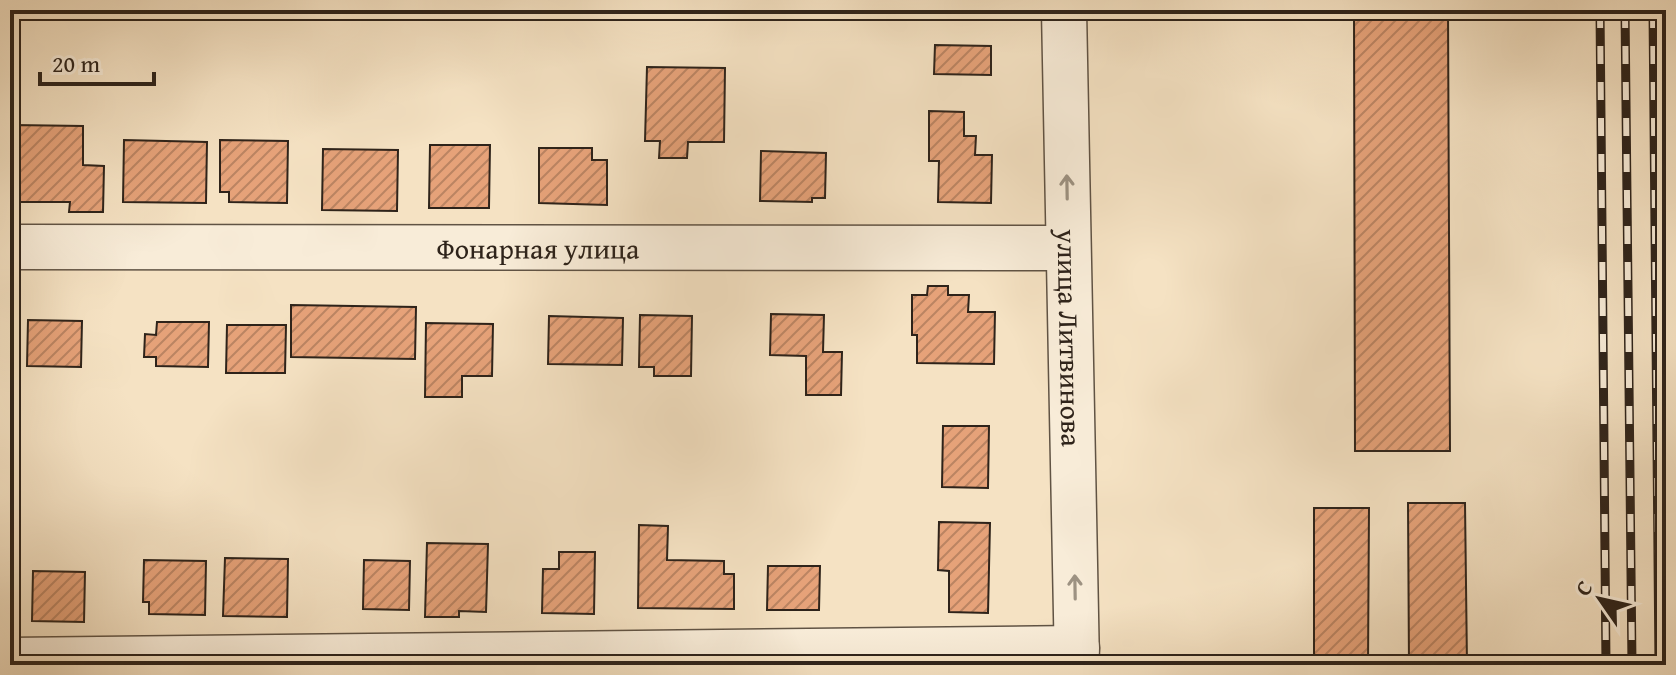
<svg xmlns="http://www.w3.org/2000/svg" width="1676" height="675" viewBox="0 0 1676 675" font-family="'Gentium Book Plus',serif">
  <style>
    .building { fill: url(#building-hatch); stroke: #2e231a; stroke-width: 2 }
    .lines { fill: none; stroke-linecap: round; stroke-linejoin: round }
    .street-casing { stroke: #605344; stroke-width: 47 }
    .street { stroke: #f8ecd8; stroke-width: 44 }
    .rail-casing { stroke: #2e231a; stroke-width: 9 }
    .rail { stroke: #f8ecd8; stroke-width: 6; stroke-dasharray: 18; stroke-linecap: butt }
    .oneway { stroke: #9d9282 }
    .labels { text-anchor: middle; dominant-baseline: central; stroke-width: 6; stroke-linejoin: round; paint-order: stroke }
    .street-label { font-size: 28px; fill: #2e231a; stroke: #f8ecd8 }
  </style>
  <defs>
    <pattern id="building-hatch" width="6" height="6" patternUnits="userSpaceOnUse" patternTransform="scale(2)"><rect width="6" height="6" fill="#e6a279"/><path d="M-1 1l2-2M0 6l6-6M5 7l2-2" fill="none" stroke="#bb8462"/></pattern>
  </defs>
  <rect width="100%" height="100%" fill="#f5e2c3"/>
  <filter id="stains"><feTurbulence type="fractalNoise" baseFrequency=".0025" numOctaves="4"/><feColorMatrix values="0 0 0 0 .2 0 0 0 0 .09 0 0 0 0 .02 0 0 0 .5 -.17"/></filter>
  <radialGradient id="worn" r=".72"><stop offset=".6" stop-color="#630" stop-opacity="0"/><stop offset="1" stop-color="#630" stop-opacity=".3"/></radialGradient>
  <g class="building">
    <polygon points="1354,10 1448,10 1450,451 1355,451"/>
    <polygon points="935,45 991,46 991,75 934,74"/>
    <polygon points="647,67 725,68 724,142 688,142 687,158 659,158 660,141 645,141"/>
    <polygon points="929,111 964,112 964,136 976,136 975,155 992,155 991,203 938,202 939,161 929,161"/>
    <polygon points="14,125 83,126 83,165 104,166 103,212 69,212 70,202 13,202"/>
    <polygon points="124,140 207,142 206,203 123,202"/>
    <polygon points="220,140 288,141 287,203 229,202 229,192 220,192"/>
    <polygon points="430,145 490,145 489,208 429,208"/>
    <polygon points="539,148 592,148 592,160 607,160 607,205 539,203"/>
    <polygon points="323,149 398,150 397,211 322,210"/>
    <polygon points="761,151 826,153 825,198 812,198 812,202 760,201"/>
    <polygon points="928,286 948,286 948,295 969,295 968,312 995,312 994,364 917,363 917,335 912,335 912,295 927,295"/>
    <polygon points="291,305 416,307 415,359 291,357"/>
    <polygon points="771,314 824,315 823,352 842,352 841,395 806,395 806,356 770,355"/>
    <polygon points="640,315 692,316 691,376 654,376 654,367 639,367"/>
    <polygon points="549,316 623,318 622,365 548,364"/>
    <polygon points="28,320 82,321 81,367 27,366"/>
    <polygon points="157,322 209,322 208,367 156,366 156,357 144,357 145,334 156,335"/>
    <polygon points="426,323 493,324 492,376 462,376 462,397 425,397"/>
    <polygon points="227,325 286,325 285,373 226,373"/>
    <polygon points="943,426 989,426 988,488 942,487"/>
    <polygon points="1408,503 1465,503 1467,665 1409,665"/>
    <polygon points="1314,508 1369,508 1368,665 1314,665"/>
    <polygon points="939,522 990,523 988,613 949,612 949,571 938,570"/>
    <polygon points="639,525 668,526 667,560 724,561 724,574 734,574 734,609 638,608"/>
    <polygon points="427,543 488,544 486,612 459,611 459,617 425,617"/>
    <polygon points="559,552 595,552 594,614 542,613 543,569 559,569"/>
    <polygon points="225,558 288,559 287,617 223,616"/>
    <polygon points="144,560 206,561 205,615 149,614 149,602 143,602"/>
    <polygon points="364,560 410,561 409,610 363,609"/>
    <polygon points="768,566 820,566 819,610 767,610"/>
    <polygon points="33,571 85,572 84,622 32,621"/>
  </g>
  <g class="lines">
    <defs>
      <g id="street">
        <path id="s1" d="M1064,10L1077,665"/>
        <path id="s2" d="M10,247L1068,248"/>
        <polyline points="10,660 1077,648"/>
      </g>
    </defs>
    <use href="#street" class="street-casing"/>
    <use href="#street" class="street"/>
    <defs>
      <g id="rail">
        <polyline points="1600,10 1606,665"/>
        <polyline points="1625,10 1632,665"/>
        <polyline points="1653,10 1659,665"/>
      </g>
    </defs>
    <use href="#rail" class="rail-casing"/>
    <use href="#rail" class="rail"/>
  </g>
  <defs><path id="oneway-shaft" d="M-6 0H5M1.5-3L5.5 0L1.5 3" fill="none" stroke-width="1.6" stroke-linecap="round" stroke-linejoin="round" transform="scale(2)"/></defs>
  <g class="oneway">
    <use href="#oneway-shaft" transform="translate(1067 187) rotate(-91)"/>
    <use href="#oneway-shaft" transform="translate(1075 587) rotate(-91)"/>
  </g>
  <g class="labels">
    <g class="street-label">
      <text stroke="none"><textPath href="#s2" startOffset="528">Фонарная улица</textPath></text>
      <text stroke="none"><textPath href="#s1" startOffset="328">улица Литвинова</textPath></text>
    </g>
  </g>
  <rect width="1676" height="675" fill="none" stroke="#f5e2c3" stroke-width="40"/>
  <rect x="12" y="12" width="1652" height="651" fill="none" stroke="#2e231a" stroke-width="4"/>
  <rect x="20" y="20" width="1636" height="635" fill="none" stroke="#2e231a" stroke-width="2"/>
  <g transform="translate(1600 599) rotate(304)" stroke="#f8ecd8" stroke-width="6" paint-order="stroke">
  <path d="M0-6L14 30L0 20L-14 30Z" fill="#2e231a"/>
  <text y="-12" font-size="22" font-weight="bold" text-anchor="middle" fill="#2e231a">С</text>
  </g>
  <path d="M40 72v12h114v-12" fill="none" stroke="#2e231a" stroke-width="4"/>
  <text x="52" y="72" font-size="24" fill="#2e231a" stroke="#f8ecd8" stroke-width="6" paint-order="stroke">20 m</text>
  <rect width="100%" height="100%" filter="url(#stains)"/>
  <rect width="100%" height="100%" fill="url(#worn)"/>
</svg>
